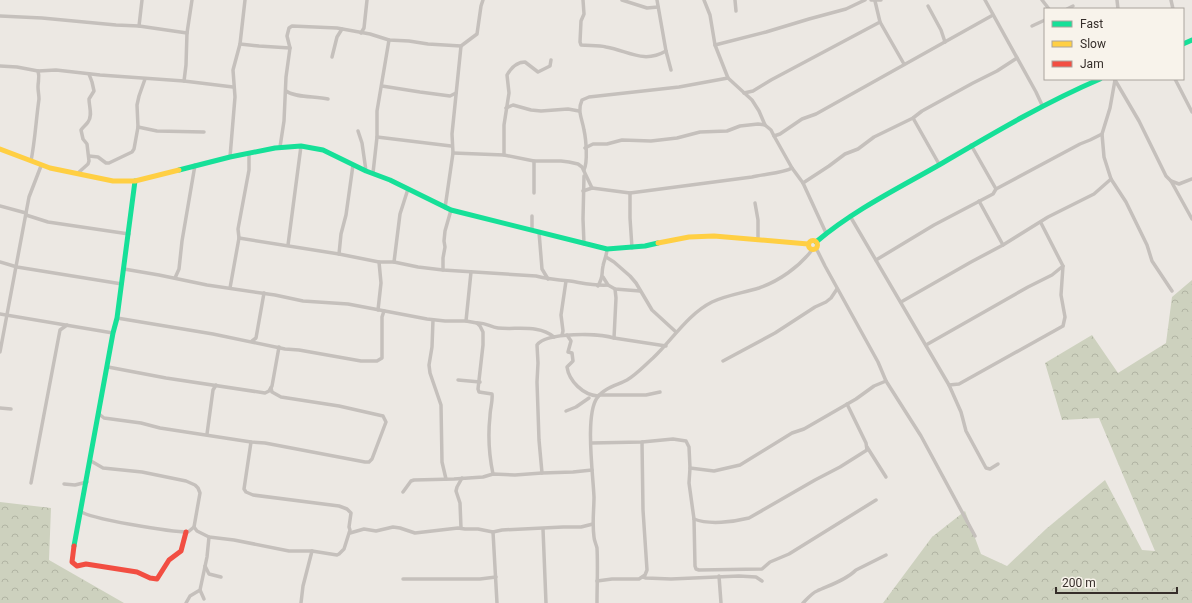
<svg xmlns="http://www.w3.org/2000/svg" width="1192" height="603" viewBox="0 0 1192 603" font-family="Roboto,sans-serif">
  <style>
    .forest { fill: url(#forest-crowns) }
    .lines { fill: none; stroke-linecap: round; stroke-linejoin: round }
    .street { stroke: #c5c0bc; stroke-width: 3.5 }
    .fast { stroke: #16e098; stroke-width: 5 }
    .slow { stroke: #ffcf43; stroke-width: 5 }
    .jam { stroke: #f24e42; stroke-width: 5 }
  </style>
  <defs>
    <pattern id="forest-crowns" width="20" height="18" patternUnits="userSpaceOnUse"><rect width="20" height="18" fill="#cdd1be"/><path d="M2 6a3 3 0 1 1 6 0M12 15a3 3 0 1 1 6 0" fill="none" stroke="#b1b4a3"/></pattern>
  </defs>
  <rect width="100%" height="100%" fill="#ece8e3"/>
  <g class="forest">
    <polygon points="1192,280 1192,603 883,603 932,537 965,511 981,554 1007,566 1046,529 1105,480 1142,550 1155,551 1099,418 1062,420 1045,363 1092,335 1118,373 1166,343 1172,297"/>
    <polygon points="0,502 51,508 49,560 124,603 0,603"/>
  </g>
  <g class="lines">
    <g class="street">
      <path d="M583,0L584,14L581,21L580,42L581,45C589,46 598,45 606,47C629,51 643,64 666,51"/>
      <polyline points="622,0 647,8 658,7"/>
      <polyline points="657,0 666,51 671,70"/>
      <polyline points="704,0 710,15 715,45 728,78 752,100 759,111 765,125 771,130 774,136 780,134 802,119 816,114 993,15"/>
      <polyline points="735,0 736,11"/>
      <polyline points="871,0 881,0"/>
      <polyline points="985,0 1036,92 1042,105"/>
      <polyline points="1042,0 1049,9"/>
      <polyline points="1117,0 1118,9"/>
      <polyline points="1171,0 1173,9"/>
      <polyline points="875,1 880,22 904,64"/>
      <polyline points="928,6 941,30 945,42"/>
      <polyline points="1067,9 1073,6"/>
      <polyline points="0,16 42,18 116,25 139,26 187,33"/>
      <polyline points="139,26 142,0"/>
      <polyline points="1032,26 1045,20"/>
      <polyline points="361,33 364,28 367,0"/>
      <polyline points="240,44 259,46 290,48"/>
      <polyline points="715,45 766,32 809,19 846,9 865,0"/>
      <polyline points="332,57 337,37 342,29"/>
      <polyline points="0,66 17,67 38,71 56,70 100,75 184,81 233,87"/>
      <polyline points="1175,79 1192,112"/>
      <polyline points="1115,80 1110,108 1102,134 1104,157 1111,179 1126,202 1147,245 1152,261 1172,291"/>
      <polyline points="1115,80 1139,121 1166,176 1171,181 1192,219"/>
      <polyline points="184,81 186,65 187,33 192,0"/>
      <polyline points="382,86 420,92 450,96 456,93"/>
      <path d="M286,91C296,98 315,96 328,99"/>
      <polyline points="744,93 753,91 771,80 880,22"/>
      <polyline points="506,108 513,105 531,110 541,111 568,109 579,111"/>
      <polyline points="913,118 939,164"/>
      <polyline points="138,127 157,131 204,132"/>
      <polyline points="358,131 362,143 366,171"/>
      <polyline points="774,136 792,168"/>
      <polyline points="377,137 451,146"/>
      <polyline points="971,145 996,189"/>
      <polyline points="280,147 284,121 286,77 290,48 287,36 289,28 292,26 337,28 370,34 389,40 409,41 428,44 461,46 477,34 481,6 483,0"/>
      <polyline points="585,148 593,144 607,144 622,140 651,141 677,138 700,132 727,131 740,126 758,124 765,125"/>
      <polyline points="453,153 504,155 534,161 561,161 569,162 578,164 582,167 592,188"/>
      <path d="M249,154V170L238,229L239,238L339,254L379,262H394L418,267L443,270L536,276C547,279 558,280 570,281C583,283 595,286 608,285"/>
      <path d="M504,155V125L509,93L507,75C511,68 517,62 525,62L538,72L550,66L551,60"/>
      <polyline points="89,156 98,157 106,163 109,163 132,152 134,149 138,127 137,105 139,96 145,79"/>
      <polyline points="230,157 235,97 233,70 240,44 245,0"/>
      <path d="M31,161C35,141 36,120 39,99C39,95 38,91 38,87C38,81 40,77 38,71"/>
      <path d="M584,170C588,162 586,139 584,130C582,118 577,111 582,100L589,97L679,87L728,78"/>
      <path d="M78,173L88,164L89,161L87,144L83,139L81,130C83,127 86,125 88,122C93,115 89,107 89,99L94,91L92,82L89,74"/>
      <polyline points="373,173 377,137 377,111 389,40"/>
      <polyline points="1171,181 1179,184 1192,179"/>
      <polyline points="803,183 829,166 845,154 858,149 874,137 913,118 922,111 973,83 997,71 1017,58"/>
      <path d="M583,191L592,188L630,193L752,177C764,174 784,173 792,168L803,183L826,233"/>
      <polyline points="534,193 534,161"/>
      <polyline points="630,193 630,218 632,248"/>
      <polyline points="979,201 1003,245"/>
      <polyline points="755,203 758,220 758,240"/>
      <polyline points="0,206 26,213"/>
      <polyline points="445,208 453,153 452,134 461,46"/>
      <polyline points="26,215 48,222 129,234"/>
      <polyline points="850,216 949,385 959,384 1063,326 1065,317 1061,295 1063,266 1041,223"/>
      <polyline points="532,230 532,216"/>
      <polyline points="539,232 542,269 548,279"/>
      <polyline points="584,244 583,219 584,176"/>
      <polyline points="288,245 301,146"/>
      <polyline points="339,254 341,234 346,215 353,165"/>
      <polyline points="606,257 614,262 630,276 636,283 652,310 676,332"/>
      <polyline points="876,260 934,225 993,194 996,189 1080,144 1090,140 1102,134"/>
      <polyline points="0,262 17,267 122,284"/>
      <polyline points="394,262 400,214 408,189"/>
      <path d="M124,269L159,275L207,285L275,295L303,301L348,304L427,319L445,321H466L477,323L480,326L483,332V345L478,389L479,392L492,394C493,401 490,409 490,416C488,434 489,455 493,474"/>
      <polyline points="443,270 443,258 445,247 444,241 445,231 451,210"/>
      <polyline points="603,277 608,285 615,289 640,291"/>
      <polyline points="175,278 179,269 182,241 195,165"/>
      <path d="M598,286C604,275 601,276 603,266C604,260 607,255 607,249"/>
      <polyline points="230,288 239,238"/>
      <polyline points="615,289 616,298 614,338 666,346"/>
      <polyline points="901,302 971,262 1003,245 1048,217 1094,194 1111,179"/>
      <polyline points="378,310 381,283 379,262"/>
      <polyline points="0,314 113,333"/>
      <polyline points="117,318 213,334 285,349 299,350 361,361 377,361 382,358 382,317 384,311"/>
      <polyline points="433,320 432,347 429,365 430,373 441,405 442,462 446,479"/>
      <polyline points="466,321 471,272"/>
      <path d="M477,323C485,322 490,327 498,328C516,330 539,324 554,337"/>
      <polyline points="562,335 563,331 561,315 566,281"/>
      <path d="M567,335L571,341L568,352L572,353L573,361L567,367C569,381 583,395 598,396"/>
      <polyline points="252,341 256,338 264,293"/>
      <polyline points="926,345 1028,287 1052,275 1063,266"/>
      <polyline points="0,352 29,197 41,166"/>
      <polyline points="723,361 775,333 815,307 826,302 831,298 837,289"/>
      <polyline points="108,367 166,378 265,393 269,391 272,386 279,347"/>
      <polyline points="458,380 480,382"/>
      <polyline points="886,381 921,436 975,536"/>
      <polyline points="949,385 961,412 966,431 986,468 990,469 998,464"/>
      <polyline points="599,395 646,395 660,392"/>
      <polyline points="0,408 11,409"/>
      <polyline points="566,411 576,407 589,398"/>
      <polyline points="99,414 104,418 141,423 160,428 251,442 265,443 365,462 369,462 372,459 386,422 383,416 339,406 281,397 272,392 271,388"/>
      <polyline points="207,434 213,390 216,385"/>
      <polyline points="591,443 642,442 673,439 686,441 689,447 690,468 689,483 694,519 695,566 696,569 699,570 762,569 770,562 789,554 876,500"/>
      <polyline points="867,447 886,477"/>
      <polyline points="690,468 714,471 740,465 792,433 804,429 856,399 874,386 886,381 878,362 825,266 816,248"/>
      <path d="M542,473L539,440L537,382L538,363L537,345C546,332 600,333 614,338"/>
      <polyline points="31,483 60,330 67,325"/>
      <polyline points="64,484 75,485 87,482"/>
      <polyline points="403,492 411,481 414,480 454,479 483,477 493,474 515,475 542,473 573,472 592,470"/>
      <path d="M80,511C89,519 172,532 188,532L194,527L200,493L198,488L195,485L186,481L142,472L103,468L91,461"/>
      <path d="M694,519C709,525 733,522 749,518L815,480L840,467L867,450L866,443L847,404"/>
      <polyline points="194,527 197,531 209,537 234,540 289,551 312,551 337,555 339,554 344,549 350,530 349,527 351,513 347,509 339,506 253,495 246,492 244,489 251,442"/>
      <polyline points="461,528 460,503 456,491 457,487 462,478"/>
      <polyline points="543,529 546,603"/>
      <polyline points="493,532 497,603"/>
      <polyline points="350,533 364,529 376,531 393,527 400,528 415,533 458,528 465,529 478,529 493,532 502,530 563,527 581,527 593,524"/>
      <polyline points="205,566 209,574 221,577"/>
      <polyline points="719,576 721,603"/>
      <polyline points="643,577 646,578 671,579 739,576 756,577 762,581"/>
      <polyline points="403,579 480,579 496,577"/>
      <polyline points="597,581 612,579 639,579 645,575 647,570 643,510 642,442"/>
      <polyline points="200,590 204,599"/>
      <polyline points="186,603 190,596 200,590 207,557 209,537"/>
      <polyline points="301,603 303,586 312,551"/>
      <path d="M597,603C597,585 598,566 597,548C596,544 594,540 594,537C592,523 594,510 594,497C593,474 585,415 597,398C603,388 618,385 627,380C637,374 645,365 653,358C672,340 688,314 712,302C727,295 743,293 759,288C779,281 799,267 812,250"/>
      <path d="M803,603C807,599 812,593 817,591C830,585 846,580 856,570L886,555"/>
    </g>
    <g class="fast">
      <polyline points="1183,44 1192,40"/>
      <polyline points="179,170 230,157 275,148 301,146 323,150 366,171 390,180 451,210 607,249 645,246 658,243"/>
      <path d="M816,242C854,210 897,189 939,165C992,134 1044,103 1100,79"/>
      <polyline points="74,546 113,333 117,318 135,181"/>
    </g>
    <g class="slow">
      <polyline points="0,149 50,168 113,181 135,181 179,170"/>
      <circle cx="813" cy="245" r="4.5"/>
      <polyline points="658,243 689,237 714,236 808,244"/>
    </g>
    <polyline class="jam" points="74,546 72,562 77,566 86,564 137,572 150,578 157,579 169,560 181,551 186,532"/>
  </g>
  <rect x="1044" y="8" width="140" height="72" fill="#f8f3eb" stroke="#aaa49e"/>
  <rect x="1052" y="21" width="20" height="6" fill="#16e098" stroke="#aaa49e"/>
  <text x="1080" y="28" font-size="12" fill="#362e2a">Fast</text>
  <rect x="1052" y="41" width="20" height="6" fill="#ffcf43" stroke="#aaa49e"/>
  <text x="1080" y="48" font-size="12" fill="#362e2a">Slow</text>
  <rect x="1052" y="61" width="20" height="6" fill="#f24e42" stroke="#aaa49e"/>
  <text x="1080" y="68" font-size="12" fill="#362e2a">Jam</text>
  <path d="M1056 587v6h121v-6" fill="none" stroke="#362e2a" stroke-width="2"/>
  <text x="1062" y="587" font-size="12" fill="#362e2a" stroke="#f8f3eb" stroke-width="3" paint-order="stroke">200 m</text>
</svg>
